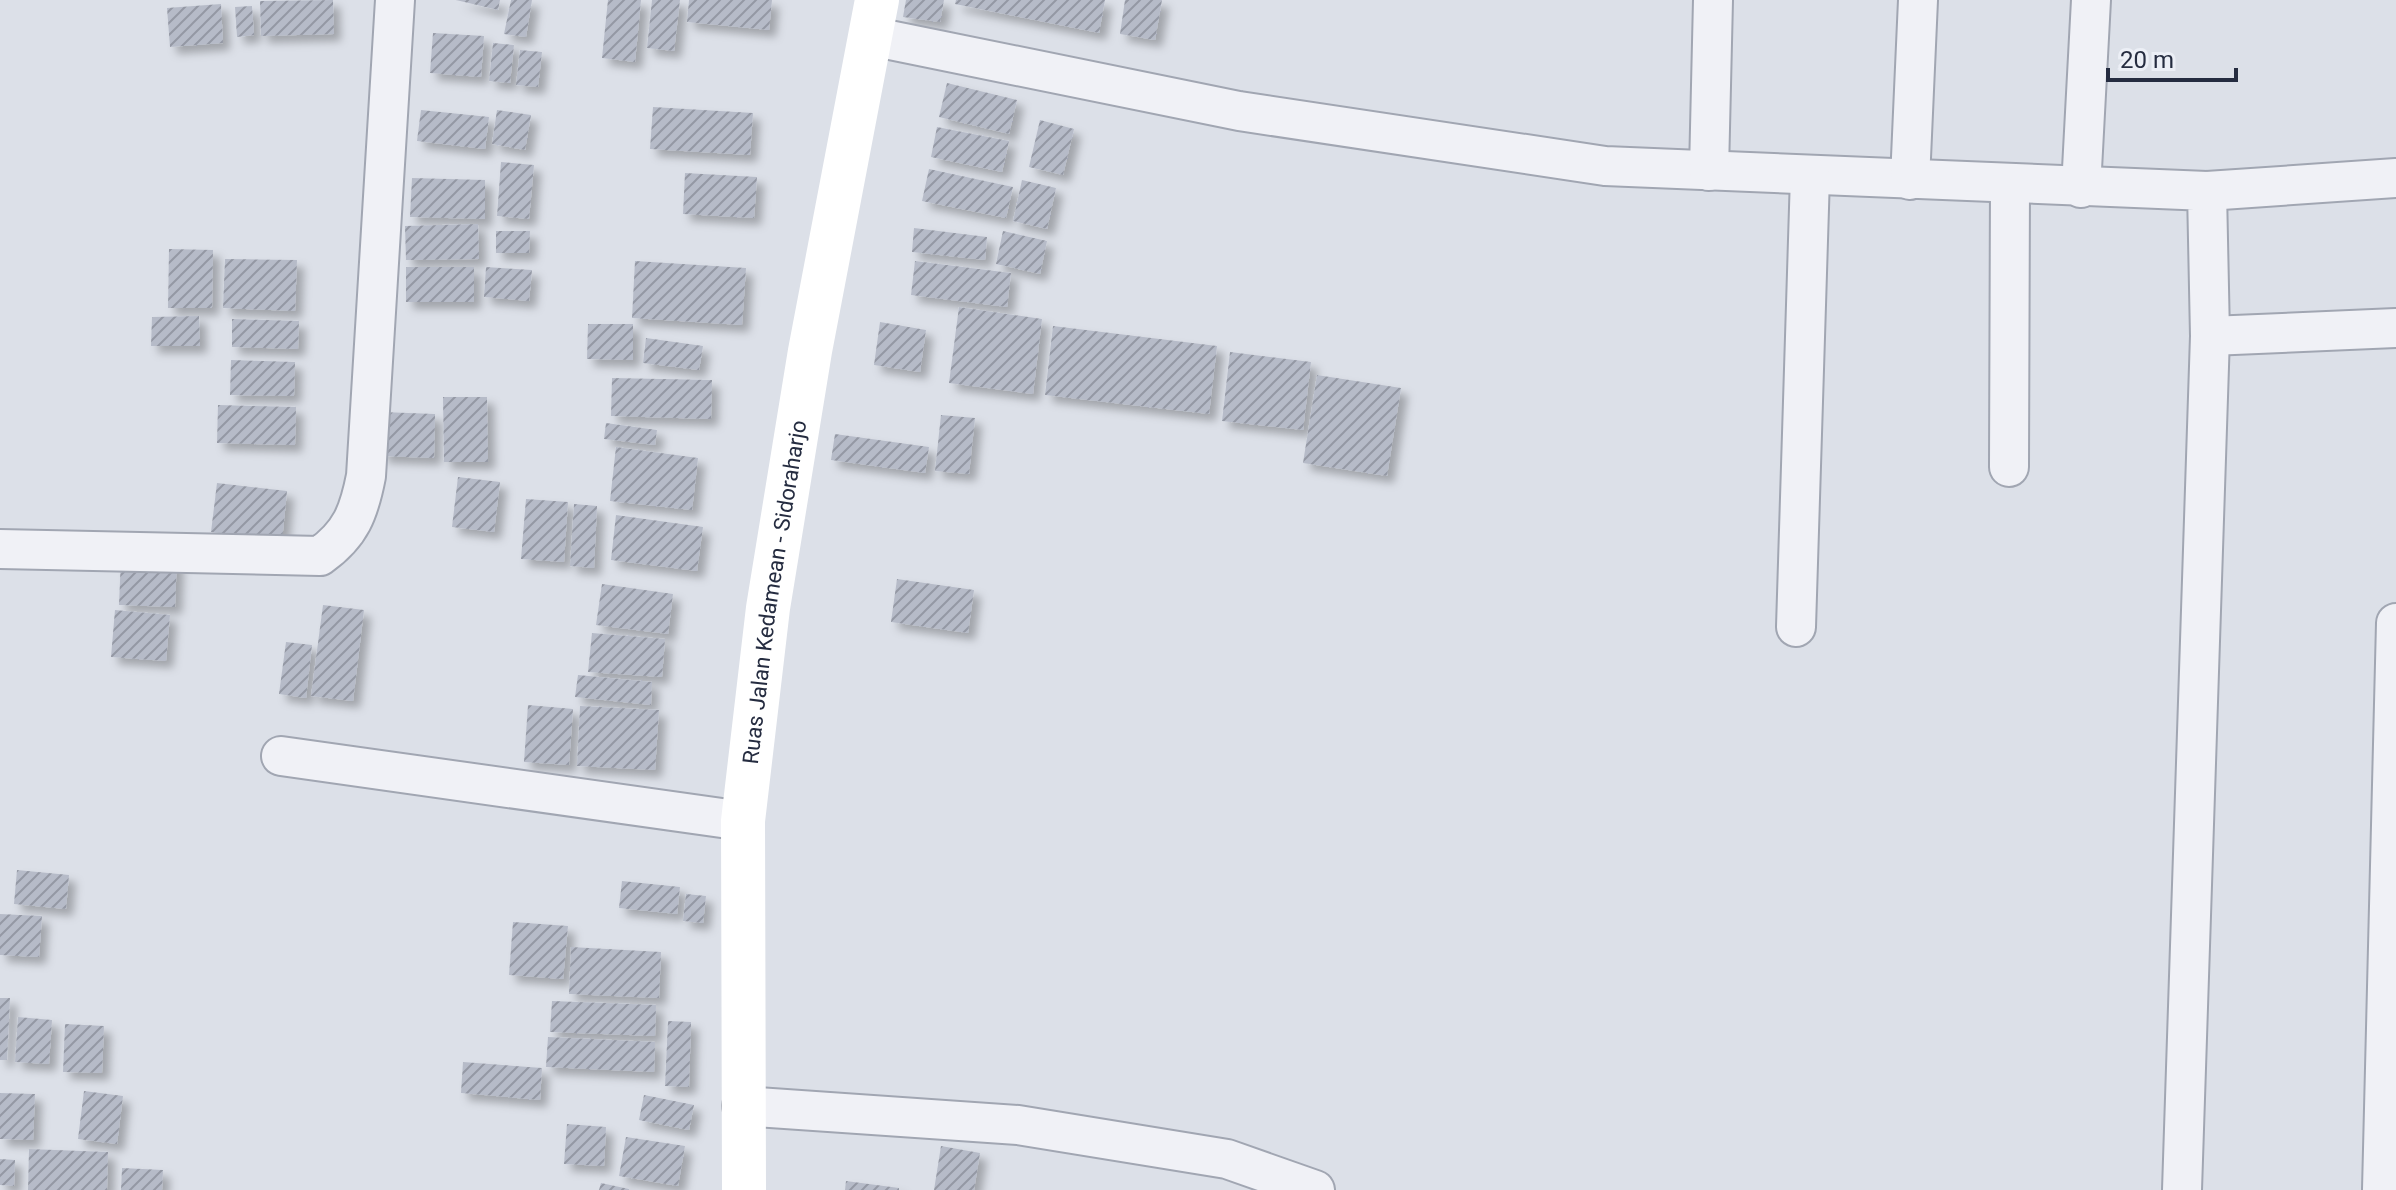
<svg xmlns="http://www.w3.org/2000/svg" width="2396" height="1190" viewBox="0 0 2396 1190" font-family="Roboto,sans-serif">
  <style>
    .building { fill: url(#building-hatch); filter: url(#shadow) }
    .lines { fill: none; stroke-linecap: round; stroke-linejoin: round }
    .minor-casing { stroke: #a1a6b2; stroke-width: 42 }
    .minor { stroke: #f0f1f6; stroke-width: 38 }
    .secondary { stroke: #fff; stroke-width: 44 }
    .labels { text-anchor: middle; dominant-baseline: central; stroke-width: 6; stroke-linejoin: round; paint-order: stroke }
    .street-label { font-size: 22px; fill: #252c40; stroke: #eceff6 }
  </style>
  <defs>
    <pattern id="building-hatch" width="6" height="6" patternUnits="userSpaceOnUse" patternTransform="scale(2)"><rect width="6" height="6" fill="#b6bbc8"/><path d="M-1 1l2-2M0 6l6-6M5 7l2-2" fill="none" stroke="#9498a4"/></pattern>
    <filter id="shadow"><feDropShadow dx="7" dy="7" stdDeviation="4" flood-color="#0004"/></filter>
  </defs>
  <rect width="100%" height="100%" fill="#dce0e8"/>
  <g class="building">
    <polygon points="333,0 334,34 261,36 260,1"/>
    <polygon points="456,0 500,0 498,10"/>
    <polygon points="511,0 532,0 526,37 504,34"/>
    <polygon points="608,0 641,0 635,62 602,58"/>
    <polygon points="652,0 680,0 674,51 647,48"/>
    <polygon points="689,0 772,0 769,30 687,22"/>
    <polygon points="906,0 944,0 940,22 903,17"/>
    <polygon points="956,0 1105,0 1099,33 955,4"/>
    <polygon points="1125,0 1162,0 1155,40 1120,34"/>
    <polygon points="221,4 223,43 170,47 167,8"/>
    <polygon points="252,6 254,35 237,37 235,7"/>
    <polygon points="433,33 484,36 481,77 430,73"/>
    <polygon points="493,43 514,45 510,83 489,81"/>
    <polygon points="520,50 542,52 538,87 516,85"/>
    <polygon points="947,83 1017,100 1009,134 939,117"/>
    <polygon points="653,107 753,113 750,155 650,149"/>
    <polygon points="421,110 489,117 485,149 417,141"/>
    <polygon points="497,110 531,115 525,150 492,144"/>
    <polygon points="1040,120 1074,129 1063,175 1029,167"/>
    <polygon points="937,127 1009,141 1002,172 931,157"/>
    <polygon points="501,162 534,165 529,219 497,216"/>
    <polygon points="929,169 1013,187 1006,218 922,201"/>
    <polygon points="685,173 757,177 754,218 683,214"/>
    <polygon points="412,178 485,180 485,219 410,217"/>
    <polygon points="1022,180 1056,188 1047,229 1013,221"/>
    <polygon points="478,224 479,259 406,260 405,226"/>
    <polygon points="914,228 987,237 985,260 912,252"/>
    <polygon points="496,231 530,231 529,253 496,253"/>
    <polygon points="1003,231 1047,241 1040,274 996,264"/>
    <polygon points="169,249 213,250 212,308 168,308"/>
    <polygon points="225,259 297,260 295,311 223,308"/>
    <polygon points="635,261 746,268 742,325 632,318"/>
    <polygon points="915,261 1011,273 1007,307 911,295"/>
    <rect x="406" y="267" width="68" height="35"/>
    <polygon points="486,267 532,270 529,301 484,297"/>
    <polygon points="959,307 1042,319 1033,394 949,383"/>
    <polygon points="199,316 200,346 151,346 152,317"/>
    <polygon points="232,319 299,321 298,349 232,347"/>
    <polygon points="880,322 926,330 920,372 874,365"/>
    <polygon points="588,324 633,324 633,360 587,359"/>
    <polygon points="1053,326 1217,346 1209,414 1045,395"/>
    <polygon points="646,338 703,346 699,370 643,363"/>
    <polygon points="1230,352 1311,362 1303,430 1222,421"/>
    <polygon points="231,360 295,362 294,396 230,395"/>
    <polygon points="1317,375 1401,388 1387,476 1303,463"/>
    <polygon points="612,378 712,380 711,419 611,416"/>
    <polygon points="443,397 487,397 488,462 444,462"/>
    <polygon points="218,405 296,407 295,445 217,443"/>
    <polygon points="382,412 435,414 434,458 381,456"/>
    <polygon points="941,415 975,418 969,474 935,471"/>
    <polygon points="606,423 657,430 655,445 604,439"/>
    <polygon points="835,434 929,447 925,473 831,460"/>
    <polygon points="616,447 698,458 692,510 610,501"/>
    <polygon points="458,477 500,482 494,532 452,527"/>
    <polygon points="217,483 287,491 282,541 211,532"/>
    <polygon points="526,499 568,502 564,562 521,559"/>
    <polygon points="574,504 597,506 594,568 570,566"/>
    <polygon points="616,515 703,527 697,571 611,560"/>
    <polygon points="121,557 177,558 175,607 119,605"/>
    <polygon points="897,579 974,590 968,633 891,622"/>
    <polygon points="602,584 673,594 668,634 596,625"/>
    <polygon points="323,605 364,610 353,701 311,696"/>
    <polygon points="115,610 170,615 166,661 111,657"/>
    <polygon points="592,633 665,639 662,677 588,672"/>
    <polygon points="286,642 312,645 306,698 279,694"/>
    <polygon points="578,675 652,682 651,705 575,697"/>
    <polygon points="528,705 573,709 569,765 524,762"/>
    <polygon points="580,706 659,710 655,770 577,766"/>
    <polygon points="17,870 69,875 66,909 14,904"/>
    <polygon points="622,881 680,887 677,914 619,908"/>
    <polygon points="686,894 706,896 703,923 683,921"/>
    <polygon points="0,914 42,916 39,957 0,955"/>
    <polygon points="513,922 568,926 563,979 509,975"/>
    <polygon points="571,947 661,952 659,998 569,994"/>
    <polygon points="0,998 10,998 7,1060 0,1060"/>
    <polygon points="552,1001 656,1005 655,1036 550,1032"/>
    <polygon points="18,1017 52,1020 49,1064 15,1062"/>
    <polygon points="668,1021 691,1022 689,1087 665,1086"/>
    <polygon points="65,1024 104,1026 102,1073 63,1072"/>
    <polygon points="548,1037 655,1042 654,1072 546,1067"/>
    <polygon points="463,1062 542,1068 540,1100 461,1093"/>
    <polygon points="84,1091 123,1096 117,1144 78,1139"/>
    <polygon points="0,1093 35,1094 33,1140 0,1139"/>
    <polygon points="644,1095 694,1105 689,1130 639,1120"/>
    <polygon points="567,1124 606,1127 604,1166 564,1164"/>
    <polygon points="626,1137 685,1146 678,1186 619,1176"/>
    <polygon points="941,1146 980,1153 974,1190 934,1190"/>
    <polygon points="29,1149 108,1152 107,1190 28,1190"/>
    <polygon points="0,1159 15,1160 14,1186 0,1185"/>
    <polygon points="122,1168 163,1170 162,1190 121,1190"/>
    <polygon points="846,1181 899,1188 899,1190 845,1190"/>
    <polygon points="601,1183 629,1189 629,1190 599,1190"/>
  </g>
  <g class="lines">
    <defs>
      <g id="minor">
        <polyline points="870,36 1239,111 1605,166 2207,191 2210,336 2182,1190"/>
        <polyline points="1709,171 1713,0"/>
        <polyline points="1910,180 1918,0"/>
        <polyline points="2081,188 2091,0"/>
        <polyline points="2207,191 2396,178"/>
        <polyline points="2210,336 2396,328"/>
        <polyline points="2009,467 2010,185"/>
        <path d="M0,549L320,556C351,534 359,512 366,476L395,0"/>
        <polyline points="1796,627 1810,176"/>
        <polyline points="281,756 743,821"/>
        <polyline points="742,1106 1018,1125 1227,1159 1315,1190"/>
        <polyline points="2382,1190 2396,623"/>
      </g>
    </defs>
    <use href="#minor" class="minor-casing"/>
    <use href="#minor" class="minor"/>
    <path class="secondary" id="s1" d="M744,1190L743,821L768,608L810,351L877,0"/>
  </g>
  <g class="labels">
    <g class="street-label">
      <text stroke="none"><textPath href="#s1" startOffset="600">Ruas Jalan Kedamean - Sidoraharjo</textPath></text>
    </g>
  </g>
  <path d="M2108 68v12h128v-12" fill="none" stroke="#252c40" stroke-width="4"/>
  <text x="2120" y="68" font-size="24" fill="#252c40" stroke="#eceff6" stroke-width="6" paint-order="stroke">20 m</text>
</svg>
